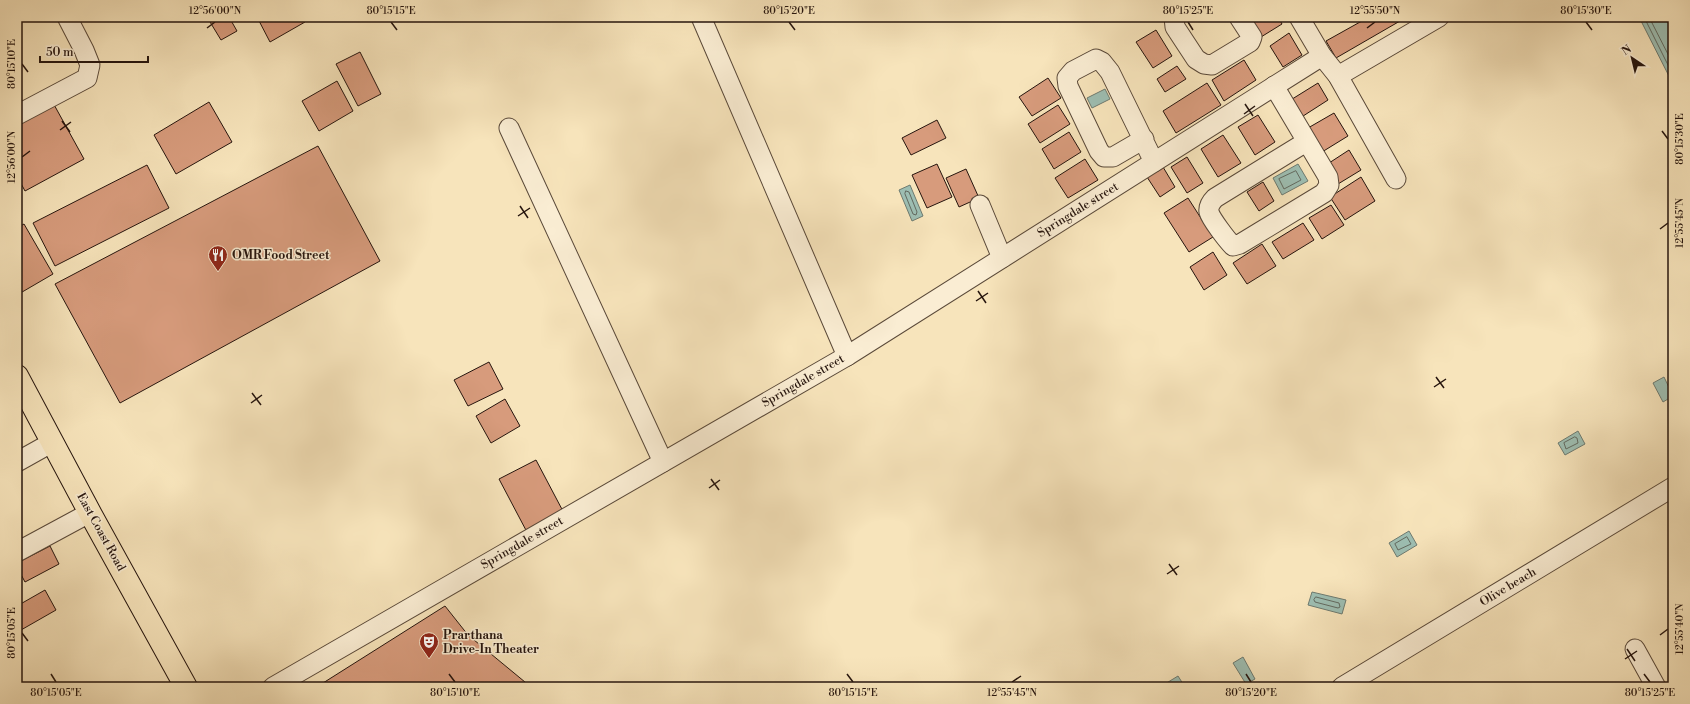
<svg xmlns="http://www.w3.org/2000/svg" width="1690" height="704" viewBox="0 0 1690 704" font-family="'Libre Bodoni',serif">
  <style>
    .water { fill: #9dbeb2; stroke: #6d7a70 }
    .lines { fill: none; stroke-linecap: round; stroke-linejoin: round }
    .shore { stroke: #626a60; stroke-width: 1 }
    .building { fill: #d79b7c; stroke: #26150e }
    .minor-casing { stroke: #5a4939; stroke-width: 21 }
    .major-casing { stroke: #26150e; stroke-width: 24 }
    .minor { stroke: #faedd3; stroke-width: 19 }
    .major { stroke: #f7e4bb; stroke-width: 22 }
    .ticks { fill: none; stroke: #26150e; stroke-width: 1.5 }
    .labels { text-anchor: middle; dominant-baseline: central; stroke-width: 3; stroke-linejoin: round; paint-order: stroke }
    .street-label { font-size: 12px; fill: #26150e; stroke: #faedd3 }
    .poi-label { font-size: 12px; font-weight: bold; fill: #26150e; stroke: #faedd3; text-anchor: start }
    .neatline { fill: none; stroke: #26150e; stroke-width: 1.5 }
    .ticks-label { font-size: 10px; text-anchor: middle; fill: #26150e }
  </style>
  <rect width="100%" height="100%" fill="#f7e4bb"/>
  <filter id="stains"><feTurbulence type="fractalNoise" baseFrequency=".005" numOctaves="4"/><feColorMatrix values="0 0 0 0 .2 0 0 0 0 .09 0 0 0 0 .02 0 0 0 .5 -.17"/></filter>
  <radialGradient id="worn" r=".72"><stop offset=".6" stop-color="#630" stop-opacity="0"/><stop offset="1" stop-color="#630" stop-opacity=".3"/></radialGradient>
  <g class="water">
    <polygon points="1639,17 1673,17 1673,84"/>
    <polygon points="1105,89 1110,99 1092,108 1087,98"/>
    <polygon points="1298,164 1308,181 1282,195 1273,178"/>
    <polygon points="910,185 923,216 912,221 899,190"/>
    <polygon points="1664,377 1673,396 1663,402 1653,383"/>
    <polygon points="1578,431 1585,444 1565,455 1558,443"/>
    <polygon points="1409,531 1417,545 1397,557 1389,543"/>
    <polygon points="1312,592 1346,600 1342,614 1308,605"/>
    <polygon points="1243,657 1255,679 1246,684 1233,663"/>
    <polygon points="1178,676 1185,687 1160,687"/>
  </g>
  <g class="lines">
    <g class="shore">
      <polyline points="1644,17 1673,75"/>
      <polyline points="1649,17 1673,64"/>
      <polygon points="1296,171 1301,180 1284,189 1279,179"/>
      <polygon points="906,191 909,192 917,212 916,215 913,214 905,194"/>
      <polygon points="1575,437 1577,438 1578,443 1566,449 1564,443"/>
      <polygon points="1407,537 1411,544 1398,550 1395,544"/>
      <polygon points="1316,597 1339,603 1340,607 1338,608 1315,602 1314,600"/>
    </g>
  </g>
  <g class="building">
    <polygon points="207,17 229,17 237,31 221,40"/>
    <polygon points="257,17 303,17 305,22 270,42"/>
    <polygon points="1248,17 1278,17 1282,24 1261,37"/>
    <polygon points="1369,17 1398,17 1400,21 1336,58 1326,41"/>
    <polygon points="1156,30 1172,56 1153,68 1136,42"/>
    <polygon points="1289,33 1302,55 1283,67 1270,46"/>
    <polygon points="360,52 381,94 358,106 336,64"/>
    <polygon points="1244,60 1256,80 1224,101 1212,80"/>
    <polygon points="1177,66 1186,79 1165,92 1157,79"/>
    <polygon points="1048,78 1061,98 1032,116 1019,97"/>
    <polygon points="337,81 353,111 319,131 302,101"/>
    <polygon points="1207,83 1221,105 1176,133 1163,111"/>
    <polygon points="1318,83 1328,100 1300,118 1289,101"/>
    <polygon points="52,101 84,159 25,191 17,176 17,120"/>
    <polygon points="209,102 232,142 176,174 154,135"/>
    <polygon points="1058,105 1070,124 1040,143 1028,124"/>
    <polygon points="1334,113 1348,136 1322,152 1308,128"/>
    <polygon points="1258,115 1275,142 1255,155 1238,127"/>
    <polygon points="937,120 946,138 911,155 902,138"/>
    <polygon points="1069,132 1081,152 1054,169 1042,149"/>
    <polygon points="1223,135 1241,163 1218,177 1201,149"/>
    <polygon points="318,146 380,261 120,403 55,284"/>
    <polygon points="1349,150 1361,170 1338,184 1326,165"/>
    <polygon points="1187,157 1203,183 1187,193 1171,167"/>
    <polygon points="1085,159 1098,180 1068,198 1055,178"/>
    <polygon points="937,164 952,197 927,208 912,175"/>
    <polygon points="147,165 169,208 55,266 33,223"/>
    <polygon points="1163,167 1175,187 1160,197 1147,177"/>
    <polygon points="966,169 979,198 959,207 946,178"/>
    <polygon points="1361,177 1375,201 1345,220 1330,197"/>
    <polygon points="1263,182 1274,201 1259,211 1247,192"/>
    <polygon points="1188,198 1213,237 1189,252 1164,213"/>
    <polygon points="1331,205 1344,225 1322,239 1309,218"/>
    <polygon points="1303,223 1314,240 1283,259 1272,242"/>
    <polygon points="24,224 53,274 17,295 17,228"/>
    <polygon points="1262,244 1276,266 1247,284 1233,263"/>
    <polygon points="1213,252 1227,275 1204,290 1190,267"/>
    <polygon points="489,362 503,389 468,406 454,380"/>
    <polygon points="505,399 520,426 491,443 476,416"/>
    <polygon points="536,460 565,515 528,534 499,479"/>
    <polygon points="50,546 59,564 25,582 17,567 17,563"/>
    <polygon points="45,590 56,610 21,630 17,623 17,606"/>
    <polygon points="445,606 468,635 531,687 325,687 323,683"/>
  </g>
  <g class="lines">
    <defs>
      <g id="minor">
        <polyline points="701,17 847,356"/>
        <polyline points="1174,17 1175,27 1196,59 1204,64 1212,65 1250,42 1252,37 1239,17"/>
        <polyline points="1299,17 1322,56 1338,76 1396,179"/>
        <polyline points="1338,76 1439,17"/>
        <path d="M1274,86L1328,177L1329,185L1324,193L1240,244L1233,246C1227,240 1211,219 1209,212C1208,206 1211,202 1215,198L1306,142"/>
        <polyline points="17,115 87,78 90,65 84,50 67,17"/>
        <polyline points="509,128 663,462"/>
        <polyline points="1144,139 1113,157 1104,157 1099,151 1068,86 1067,78 1073,71 1096,59 1102,62 1110,72 1154,162"/>
        <polyline points="980,205 1002,258"/>
        <polyline points="17,462 42,448"/>
        <polyline points="17,552 80,518"/>
        <polyline points="1635,649 1656,687"/>
        <polyline points="273,687 847,356 1322,56"/>
        <polyline points="1342,687 1673,487"/>
      </g>
      <polyline id="major" points="17,376 90,513 186,687"/>
    </defs>
    <use href="#minor" class="minor-casing"/>
    <use href="#major" class="major-casing"/>
    <use href="#minor" class="minor"/>
    <use href="#major" class="major"/>
  </g>
  <path class="ticks" d="M391,22L397,30M789,22L795,30M1188,22L1193,30M1586,22L1592,30M207,28L215,22M1367,28L1375,22M22,64L28,72M1245,104L1253,116M1244,114L1255,106M62,121L70,132M60,130L71,122M1662,131L1668,139M22,157L30,151M520,206L528,218M518,216L530,208M1660,229L1668,223M978,291L986,303M976,301L988,293M1436,377L1444,388M1434,387L1446,379M252,393L261,405M251,403L262,395M711,479L719,490M709,488L720,480M1169,564L1177,575M1167,574L1179,566M22,633L28,641M1660,635L1668,629M1627,649L1635,661M1625,659L1637,651M51,674L56,682M449,674L455,682M847,674L853,682M1246,674L1251,682M1644,674L1650,682M1012,682L1021,676"/>
  <defs>
    <symbol id="restaurant-pin" viewBox="-11 -11 22 30"><path d="M0 17L-7.5 6A9.5 9.5 0 1 1 7.5 6Z" fill="#8f2418" stroke="#faedd3"/><path d="M-5-6h1v4h1v-4h1v4h1v-4h1v5L-1.5 .5V6h-2V.5L-5-1ZM5-6V6H3V1.5H1.5Q1.5-4 5-6Z" fill="#fff"/></symbol>
    <symbol id="theatre-pin" viewBox="-11 -11 22 30"><path d="M0 17L-7.5 6A9.5 9.5 0 1 1 7.5 6Z" fill="#8f2418" stroke="#faedd3"/><path d="M-5-5.5Q0-4 5-5.5V0Q5 5 0 6Q-5 5-5 0ZM-3.3-2.5H-1v1.5H-3.3ZM1-2.5H3.3v1.5H1ZM-2.8 1Q0 5.5 2.8 1Z" fill="#fff"/></symbol>
  </defs>
  <g fill-rule="evenodd">
    <use href="#restaurant-pin" x="207" y="244" width="22" height="30"/>
    <use href="#theatre-pin" x="418" y="631" width="22" height="30"/>
  </g>
  <g class="labels">
    <g class="street-label">
      <text transform="translate(1078 210) rotate(-32)">Springdale street</text>
      <text transform="translate(803 381) rotate(-30)">Springdale street</text>
      <text transform="translate(101 532) rotate(61)">East Coast Road</text>
      <text transform="translate(522 543) rotate(-30)">Springdale street</text>
      <text transform="translate(1508 587) rotate(-31)">Olive beach</text>
    </g>
    <g class="poi-label">
      <text x="232" y="255">OMR Food Street</text>
      <text x="443" y="635">Prarthana<tspan x="443" dy="14">Drive-In Theater</tspan></text>
    </g>
  </g>
  <rect width="1690" height="704" fill="none" stroke="#f7e4bb" stroke-width="44"/>
  <g transform="translate(1632 58) rotate(325)" stroke="#faedd3" stroke-width="3" paint-order="stroke">
  <path d="M0-3L7 15L0 10L-7 15Z" fill="#26150e"/>
  <text y="-6" font-size="11" font-weight="bold" text-anchor="middle" fill="#26150e">N</text>
  </g>
  <path d="M40 56v6h108v-6" fill="none" stroke="#26150e" stroke-width="2"/>
  <text x="46" y="56" font-size="12" fill="#26150e" stroke="#faedd3" stroke-width="3" paint-order="stroke">50 m</text>
  <rect x="22" y="22" width="1646" height="660" class="neatline"/>
  <g class="ticks-label">
    <text x="215" y="14">12°56'00"N</text>
    <text x="391" y="14">80°15'15"E</text>
    <text x="789" y="14">80°15'20"E</text>
    <text x="1188" y="14">80°15'25"E</text>
    <text x="1375" y="14">12°55'50"N</text>
    <text x="1586" y="14">80°15'30"E</text>
    <text transform="translate(11 64) rotate(-90)" y="4">80°15'10"E</text>
    <text transform="translate(1679 139) rotate(-90)" y="4">80°15'30"E</text>
    <text transform="translate(11 157) rotate(-90)" y="4">12°56'00"N</text>
    <text transform="translate(1679 223) rotate(-90)" y="4">12°55'45"N</text>
    <text transform="translate(1679 629) rotate(-90)" y="4">12°55'40"N</text>
    <text transform="translate(11 633) rotate(-90)" y="4">80°15'05"E</text>
    <text x="56" y="696">80°15'05"E</text>
    <text x="455" y="696">80°15'10"E</text>
    <text x="853" y="696">80°15'15"E</text>
    <text x="1012" y="696">12°55'45"N</text>
    <text x="1251" y="696">80°15'20"E</text>
    <text x="1650" y="696">80°15'25"E</text>
  </g>
  <rect width="100%" height="100%" filter="url(#stains)"/>
  <rect width="100%" height="100%" fill="url(#worn)"/>
</svg>
